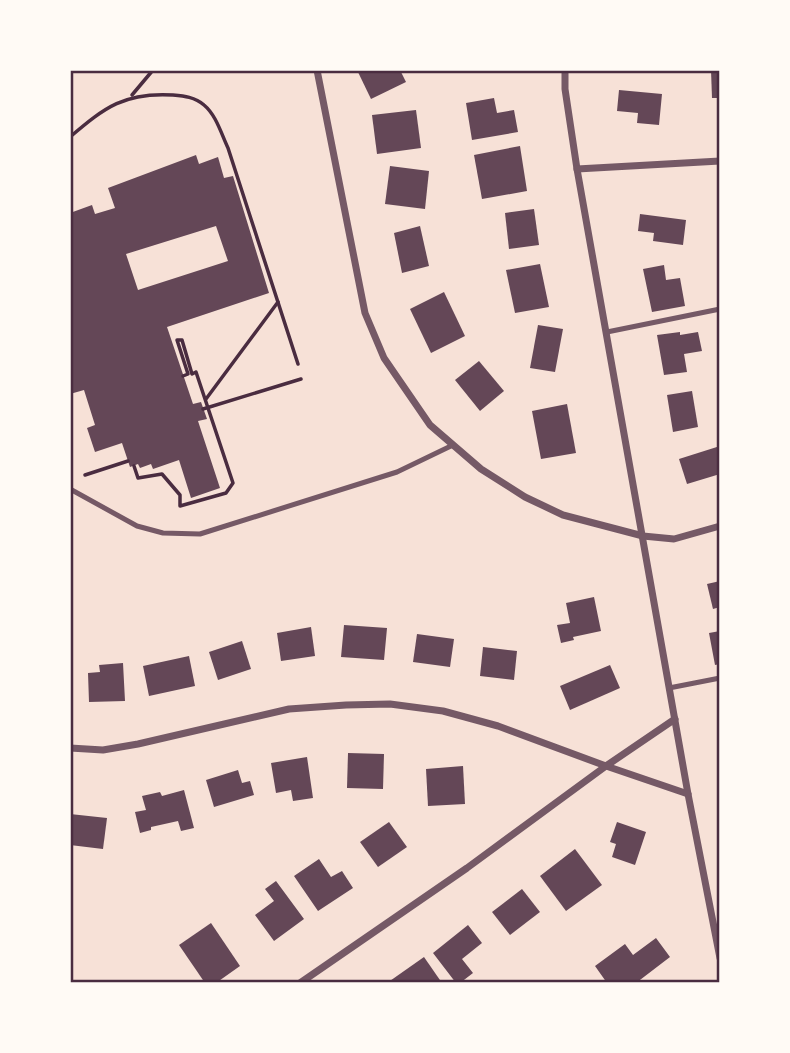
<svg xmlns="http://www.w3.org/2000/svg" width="790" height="1053" viewBox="0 0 790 1053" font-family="'Asap Condensed',sans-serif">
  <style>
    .building { fill: #644757; fill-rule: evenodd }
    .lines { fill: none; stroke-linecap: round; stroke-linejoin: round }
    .path { stroke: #4a2c40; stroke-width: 3.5 }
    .service { stroke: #755966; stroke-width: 5 }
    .minor { stroke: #755966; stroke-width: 7 }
    .neatline { fill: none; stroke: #4a2c40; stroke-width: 2.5 }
  </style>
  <rect width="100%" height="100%" fill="#f7e1d7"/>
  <g class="building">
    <polygon points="357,70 400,70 406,82 371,99"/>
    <polygon points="711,70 720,70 720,98 712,98"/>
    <polygon points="619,90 662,94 659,125 637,123 638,113 617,111"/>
    <polygon points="494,98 497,113 514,110 518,132 472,140 466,103"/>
    <polygon points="416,110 421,148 377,154 372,115"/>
    <polygon points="520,146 527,191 482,199 474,155"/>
    <path d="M196,155L199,164L218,157L224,178L233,176L269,293L167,327L193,404L201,402L207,419L198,421L220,488L191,498L179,460L153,469L151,464L140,468L138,464L130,467L122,443L95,452L87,428L95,425L84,390L70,394V213L92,205L95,214L115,208L108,188ZM216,226L228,261L138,290L126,254Z"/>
    <polygon points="390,166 429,171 425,209 385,204"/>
    <polygon points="534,209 539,245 509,249 505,213"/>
    <polygon points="640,214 686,220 683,245 653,241 654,233 638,231"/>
    <polygon points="420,226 429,266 402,273 394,233"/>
    <polygon points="540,264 549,307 515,313 506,270"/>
    <polygon points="664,265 666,280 680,278 685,306 652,312 643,269"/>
    <polygon points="444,292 465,336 431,353 410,309"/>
    <polygon points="538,325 563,329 555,372 530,368"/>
    <polygon points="680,332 680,335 698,332 702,351 684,354 687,372 664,375 657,335"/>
    <polygon points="479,361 504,391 480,411 455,380"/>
    <polygon points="692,391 698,427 673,432 667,395"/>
    <polygon points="567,404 576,453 541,459 532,411"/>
    <polygon points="720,446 720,474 687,484 679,459"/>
    <polygon points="720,581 720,607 713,609 707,584"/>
    <polygon points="594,597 601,631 573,637 574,640 561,643 557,625 570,623 566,603"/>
    <polygon points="344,625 387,628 384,660 341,657"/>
    <polygon points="311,627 315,656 281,661 277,633"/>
    <polygon points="720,631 720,664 715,665 709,633"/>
    <polygon points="417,634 454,639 450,667 413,662"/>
    <polygon points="242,641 251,669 218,680 209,652"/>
    <polygon points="483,647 517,651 514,680 480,676"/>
    <polygon points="189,656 195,686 149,696 143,666"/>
    <polygon points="123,663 125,701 89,702 88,673 100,672 99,665"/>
    <polygon points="610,665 620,688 570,710 560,686"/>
    <polygon points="348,753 384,754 383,789 347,788"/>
    <polygon points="307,757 313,798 293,801 291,790 276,793 271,763"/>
    <polygon points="463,766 465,804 428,806 426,769"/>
    <polygon points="238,770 242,783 250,781 254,795 214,807 206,780"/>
    <polygon points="184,790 194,828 181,831 178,821 151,827 151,830 140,833 135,812 146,810 142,796 160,792 162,796"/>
    <polygon points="70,814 107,818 103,849 70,845"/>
    <polygon points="389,822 407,847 378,867 360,842"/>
    <polygon points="617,822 646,832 635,865 612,857 616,844 610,842"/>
    <polygon points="575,849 602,885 566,911 540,876"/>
    <polygon points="319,859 331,877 342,871 353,888 318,911 294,876"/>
    <polygon points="276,881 304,919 274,941 255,915 274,901 265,889"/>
    <polygon points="522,889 540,912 510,935 492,912"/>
    <polygon points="211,923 240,966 216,983 205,983 179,945"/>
    <polygon points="468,925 482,943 462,959 473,973 460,983 456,983 433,953"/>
    <polygon points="656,938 670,957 636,983 625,983 622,980 618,983 607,983 595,966 625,944 633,955"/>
    <polygon points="424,957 442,983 387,983"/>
  </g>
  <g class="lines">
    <g class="path">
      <polyline points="132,95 153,70"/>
      <path d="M70,137C105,107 125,92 173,95C184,96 195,97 204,105C216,115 221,133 228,148L298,364"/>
      <polyline points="206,399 278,302"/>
      <polyline points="203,409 301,379"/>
      <polyline points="134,466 138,478 162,474 180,495 180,506 226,493 233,483 196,372 192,374 182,340 177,340 188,374 183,376"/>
      <polyline points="85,475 128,461"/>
    </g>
    <g class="service">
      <polyline points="607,332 720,309"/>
      <polyline points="70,489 137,526 163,533 200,534 397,472 453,445"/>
      <polyline points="669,688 720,678"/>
    </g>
    <g class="minor">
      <polyline points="317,70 365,313 384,358 430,425 481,469 525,497 563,515 643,536 674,539 720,526"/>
      <polyline points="565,70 565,89 577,169 688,794 720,958"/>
      <polyline points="577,169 720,161"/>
      <polyline points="70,748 103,750 138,744 289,709 346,705 390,704 443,711 498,726 606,766 688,794"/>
      <polyline points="300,983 467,868 606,766 675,719"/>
      <polyline points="719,983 720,983"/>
    </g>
  </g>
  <rect width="790" height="1053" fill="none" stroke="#fffaf5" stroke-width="144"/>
  <rect x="72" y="72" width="646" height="909" class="neatline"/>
</svg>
